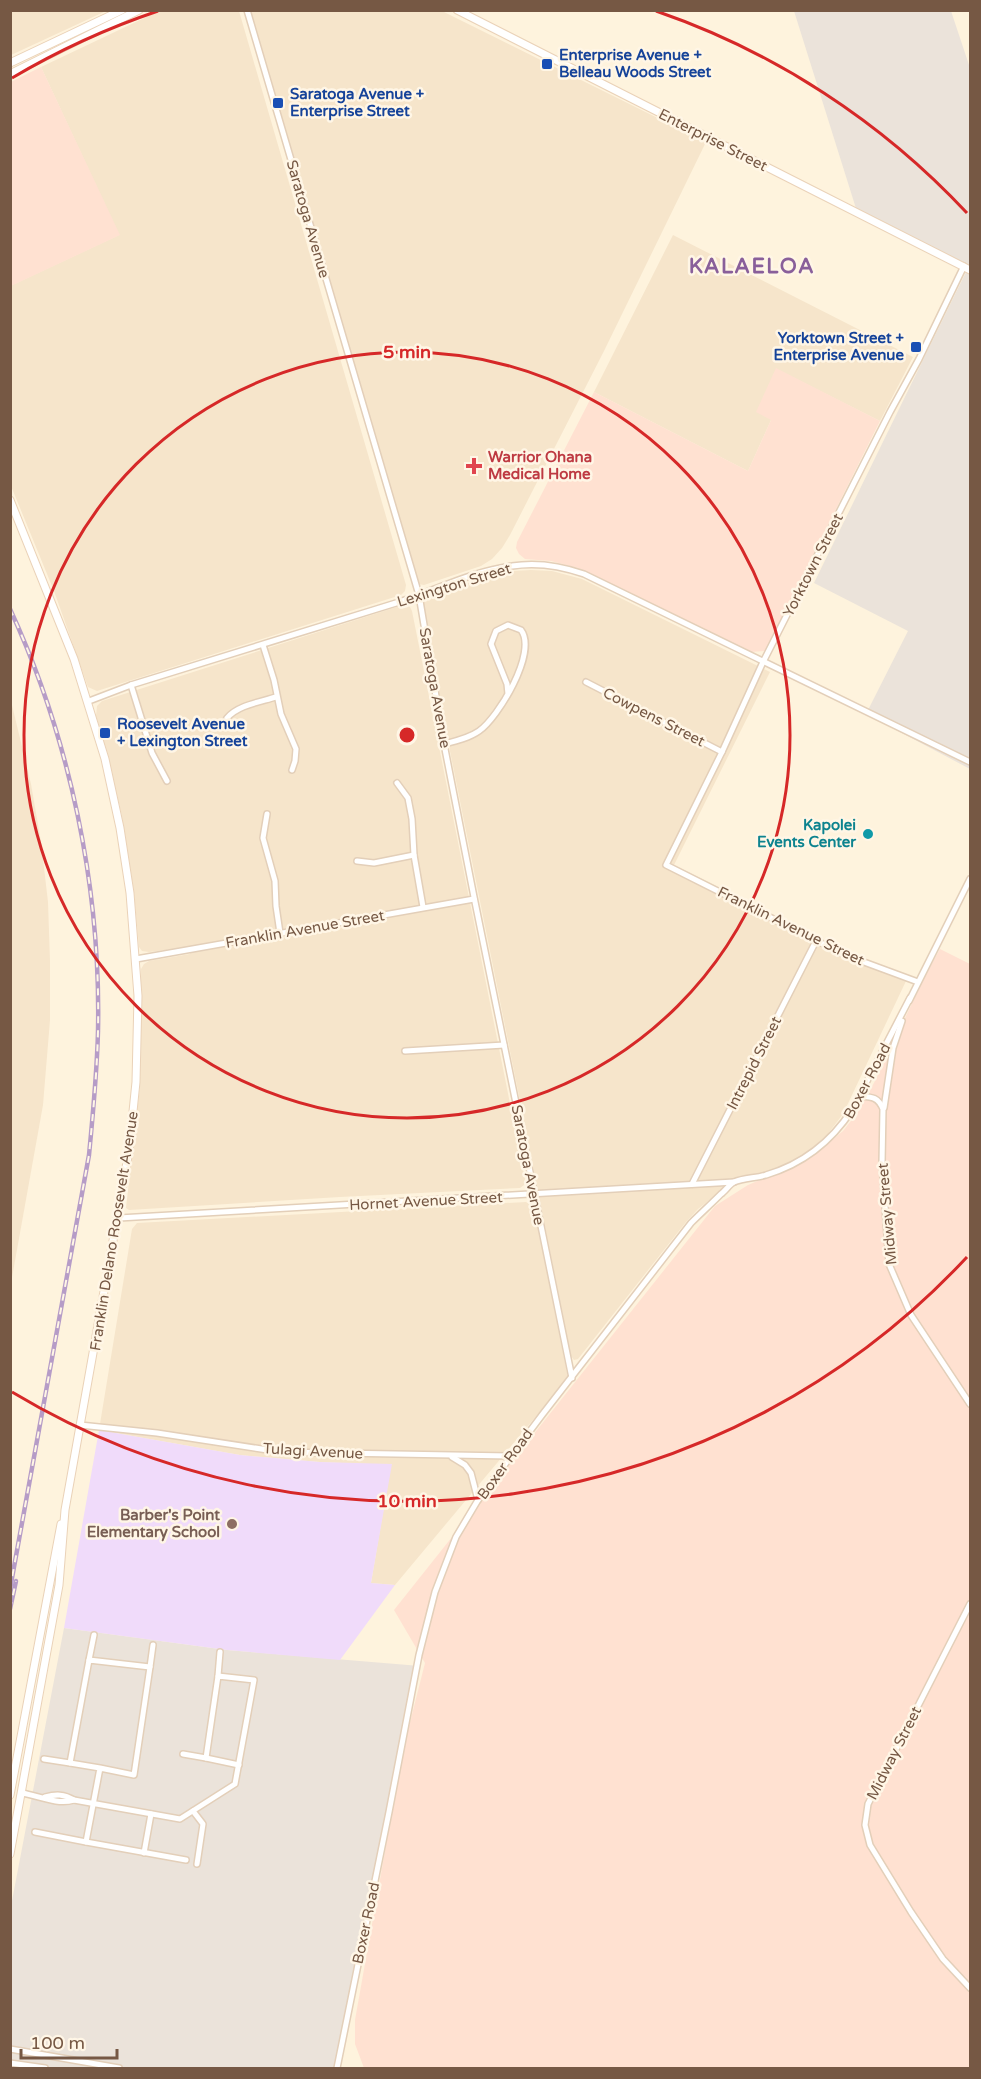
<svg xmlns="http://www.w3.org/2000/svg" width="981" height="2079" viewBox="0 0 981 2079" font-family="'Varela Round',sans-serif">
  <style>
    .residential { fill: #f6e5cb }
    .commercial { fill: #ffe1d1 }
    .industrial { fill: #ebe3da }
    .education { fill: #f0dbfa }
    .lines { fill: none; stroke-linecap: round; stroke-linejoin: round }
    .street-casing { stroke: #e3cfb9; stroke-width: 8 }
    .secondary-casing { stroke: #ead2b8; stroke-width: 9 }
    .street { stroke: #fff; stroke-width: 5 }
    .secondary { stroke: #fff; stroke-width: 7 }
    .rail-casing { stroke: #b69cc7; stroke-width: 4.5 }
    .rail { stroke: #fff6e6; stroke-width: 2; stroke-dasharray: 7; stroke-linecap: butt }
    .ring { fill: none; stroke: #d62828; stroke-width: 3 }
    .transit-dot { fill: #1a4fb4; stroke: #fff6e6; stroke-width: 2 }
    .health-dot { fill: #e0444e; stroke: #fff6e6; stroke-width: 2 }
    .culture-dot { fill: #0f9aa8; stroke: #fff6e6; stroke-width: 2 }
    .education-dot { fill: #8d6e63; stroke: #fff6e6; stroke-width: 2 }
    .labels { text-anchor: middle; dominant-baseline: central; stroke-width: 5; stroke-linejoin: round; paint-order: stroke }
    .transit-label { font-size: 15px; font-weight: bold; fill: #164399; stroke: #fff6e6; text-anchor: start }
    .street-label { font-size: 15px; fill: #765844; stroke: #fff6e6 }
    .health-label { font-size: 15px; font-weight: bold; fill: #be3a42; stroke: #fff6e6; text-anchor: start }
    .culture-label { font-size: 15px; font-weight: bold; fill: #0d838f; stroke: #fff6e6; text-anchor: end }
    .education-label { font-size: 15px; font-weight: bold; fill: #785e54; stroke: #fff6e6; text-anchor: end }
    .district-label { font-size: 21px; font-weight: bold; letter-spacing: 1.5px; fill: #895f9a; stroke: #fff6e6 }
    .centre { fill: #d62828; stroke: #fff6e6; stroke-width: 3 }
    .ring-label { font-size: 18px; text-anchor: middle; font-weight: bold; fill: #d62828; stroke: #fff6e6; stroke-width: 5; stroke-linejoin: round; paint-order: stroke }
  </style>
  <rect width="100%" height="100%" fill="#fef3dd"/>
  <g class="residential">
    <polygon points="11,10 106,10 106,11 11,55"/>
    <polygon points="159,11 239,11 406,585 405,591 401,595 97,691 88,687 54,591 11,486 10,286 119,235 41,67"/>
    <polygon points="249,11 442,11 706,142 604,351 510,535 502,548 492,559 481,566 424,585 418,584"/>
    <polygon points="673,235 913,357 880,421 776,369 771,420 748,471 594,392"/>
    <polygon points="531,570 552,571 582,579 770,672 674,865 906,981 843,1114 827,1135 809,1151 789,1163 768,1172 736,1179 698,1209 686,1222 578,1359 574,1360 571,1356 421,606 427,597 486,577 513,571"/>
    <polygon points="403,605 410,607 412,611 525,1179 524,1185 520,1188 340,1197 129,1210 126,1208 140,1087 141,969 144,964 149,961 190,954 191,947 149,952 142,951 139,947 134,892 122,816 108,758 96,716 97,706 102,701"/>
    <polygon points="11,701 31,784 41,842 48,902 50,961 50,1020 43,1105 11,1283"/>
    <polygon points="526,1202 534,1207 568,1378 395,1585 371,1583 391,1465 320,1462 240,1455 99,1430 132,1229 137,1223"/>
  </g>
  <g class="commercial">
    <polygon points="41,67 120,235 11,286 11,82"/>
    <polygon points="776,368 880,421 765,651 751,652 578,568 551,561 525,559 519,554 516,548 517,542 594,392 748,471 771,420 756,412"/>
    <polygon points="940,949 970,964 970,2068 364,2068 355,2044 355,2020 403,1750 425,1663 394,1610 715,1206 748,1185 809,1159 843,1131 858,1112 875,1081 925,976"/>
  </g>
  <g class="industrial">
    <polygon points="794,11 951,11 970,68 970,769 866,714 908,631 814,583 966,272 859,218"/>
    <polygon points="64,1628 227,1650 420,1666 346,2015 338,2068 11,2068 11,1906"/>
  </g>
  <polygon class="education" points="99,1430 240,1455 320,1462 392,1464 371,1583 395,1585 340,1660 227,1650 64,1628"/>
  <g class="lines">
    <defs>
      <g id="street">
        <polyline points="247,10 419,595 444,744 474,897 572,1378"/>
        <polyline points="263,645 274,680 281,714 296,749 295,761 292,770"/>
        <polyline points="586,682 722,752"/>
        <polyline points="131,685 152,753 167,781"/>
        <path d="M89,701L131,685C219,658 307,631 396,603C434,591 472,571 512,566C537,562 561,566 584,574L970,762"/>
        <path d="M227,718C238,705 260,702 276,697"/>
        <path d="M444,744C456,741 469,738 479,731C498,718 538,652 521,630L508,625L496,631L491,644L507,684L508,694"/>
        <polyline points="397,783 408,798 412,819 414,855 423,907"/>
        <polyline points="267,814 263,838 275,881 276,906 280,933"/>
        <polyline points="357,861 374,863 414,855"/>
        <polyline points="136,959 474,899"/>
        <polyline points="918,982 845,955 666,865 722,752 763,662 890,412 919,359 964,266"/>
        <polyline points="909,1001 970,879"/>
        <polyline points="405,1051 504,1045"/>
        <path d="M860,1096C872,1097 878,1097 883,1109L882,1163L889,1264L911,1315L970,1404"/>
        <polyline points="884,1108 893,1048 902,1021"/>
        <polyline points="692,1184 816,941"/>
        <polyline points="119,1218 734,1182"/>
        <polyline points="80,1425 157,1433 281,1452 510,1456"/>
        <polyline points="452,1457 465,1465 471,1473 478,1500"/>
        <polyline points="970,1604 868,1804 865,1825 870,1845 911,1912 943,1959 970,1988"/>
        <polyline points="89,1660 94,1635"/>
        <polyline points="150,1667 153,1645"/>
        <polyline points="218,1676 220,1652"/>
        <polyline points="206,1758 239,1765"/>
        <polyline points="44,1759 70,1763"/>
        <path d="M22,1793C39,1796 57,1805 74,1800"/>
        <path d="M45,1797C56,1794 64,1794 74,1800L180,1819L235,1784L254,1680L218,1676L206,1758L183,1754"/>
        <polyline points="193,1811 203,1824 197,1864"/>
        <polyline points="35,1832 86,1842 100,1768 70,1763 89,1660 150,1667 134,1775 100,1768"/>
        <polyline points="86,1842 186,1860"/>
        <polyline points="144,1853 151,1814"/>
        <polyline points="10,2049 119,2068"/>
        <polyline points="10,2063 45,2068"/>
        <path d="M337,2068L389,1812L419,1655L435,1592L456,1537L478,1500L542,1415L691,1223C701,1213 711,1204 721,1194C725,1191 730,1184 734,1182C743,1178 757,1178 766,1175C803,1164 831,1142 852,1110L910,998"/>
      </g>
      <g id="secondary">
        <polyline points="457,10 970,270"/>
        <polyline points="10,63 122,10"/>
        <polyline points="10,74 139,10"/>
        <polyline points="10,500 74,659 105,759 120,828 130,893 138,996 136,1082 129,1151 65,1510 59,1585 10,1854"/>
        <polyline points="10,1795 61,1524"/>
      </g>
    </defs>
    <use href="#street" class="street-casing"/>
    <use href="#secondary" class="secondary-casing"/>
    <use href="#street" class="street"/>
    <use href="#secondary" class="secondary"/>
    <defs>
      <g id="rail">
        <path d="M10,609C70,739 101,888 98,1031C97,1073 93,1114 89,1155L10,1589"/>
        <polyline points="10,1609 16,1581"/>
      </g>
    </defs>
    <use href="#rail" class="rail-casing"/>
    <use href="#rail" class="rail"/>
  </g>
  <g class="ring">
    <circle cx="407" cy="735" r="383"/>
    <path d="M967 1257A766 766 0 0 1 12 1392M12 78A766 766 0 0 1 158 11M656 11A766 766 0 0 1 967 213"/>
  </g>
  <g class="transit-dot">
    <rect x="541" y="58" width="12" height="12" rx="3"/>
    <rect x="272" y="97" width="12" height="12" rx="3"/>
    <rect x="910" y="341" width="12" height="12" rx="3"/>
    <rect x="99" y="727" width="12" height="12" rx="3"/>
  </g>
  <path class="health-dot" d="M471 457h6v6h6v6h-6v6h-6v-6h-6v-6h6z"/>
  <circle class="culture-dot" cx="868" cy="834" r="6"/>
  <circle class="education-dot" cx="232" cy="1524" r="6"/>
  <g class="labels">
    <g class="transit-label">
      <text x="559" y="55">Enterprise Avenue +<tspan x="559" dy="17">Belleau Woods Street</tspan></text>
      <text x="290" y="94">Saratoga Avenue +<tspan x="290" dy="17">Enterprise Street</tspan></text>
      <text x="904" y="338" text-anchor="end">Yorktown Street +<tspan x="904" dy="17">Enterprise Avenue</tspan></text>
      <text x="117" y="724">Roosevelt Avenue<tspan x="117" dy="17">+ Lexington Street</tspan></text>
    </g>
    <g class="street-label">
      <text transform="translate(713 140) rotate(27)">Enterprise Street</text>
      <text transform="translate(308 219) rotate(74)">Saratoga Avenue</text>
      <text transform="translate(813 565) rotate(-63)">Yorktown Street</text>
      <text transform="translate(454 585) rotate(-17)">Lexington Street</text>
      <text transform="translate(435 688) rotate(80)">Saratoga Avenue</text>
      <text transform="translate(654 717) rotate(27)">Cowpens Street</text>
      <text transform="translate(791 926) rotate(26)">Franklin Avenue Street</text>
      <text transform="translate(305 929) rotate(-10)">Franklin Avenue Street</text>
      <text transform="translate(754 1063) rotate(-63)">Intrepid Street</text>
      <text transform="translate(867 1081) rotate(-62)">Boxer Road</text>
      <text transform="translate(528 1165) rotate(79)">Saratoga Avenue</text>
      <text transform="translate(426 1201) rotate(-3)">Hornet Avenue Street</text>
      <text transform="translate(887 1214) rotate(-95)">Midway Street</text>
      <text transform="translate(114 1231) rotate(-81)">Franklin Delano Roosevelt Avenue</text>
      <text transform="translate(313 1451) rotate(3)">Tulagi Avenue</text>
      <text transform="translate(505 1464) rotate(-54)">Boxer Road</text>
      <text transform="translate(894 1753) rotate(-63)">Midway Street</text>
      <text transform="translate(366 1923) rotate(-78)">Boxer Road</text>
    </g>
    <g class="health-label">
      <text x="488" y="457">Warrior Ohana<tspan x="488" dy="17">Medical Home</tspan></text>
    </g>
    <g class="culture-label">
      <text x="856" y="825">Kapolei<tspan x="856" dy="17">Events Center</tspan></text>
    </g>
    <g class="education-label">
      <text x="220" y="1515">Barber's Point<tspan x="220" dy="17">Elementary School</tspan></text>
    </g>
    <g class="district-label">
      <text x="752" y="266">KALAELOA</text>
    </g>
  </g>
  <circle cx="407" cy="735" r="9" class="centre"/>
  <g class="ring-label">
    <text x="407" y="358">5 min</text>
    <text x="407" y="1507">10 min</text>
  </g>
  <rect width="981" height="2079" fill="none" stroke="#765844" stroke-width="24"/>
  <path d="M21 2049v9h96v-9" fill="none" stroke="#765844" stroke-width="3"/>
  <text x="30" y="2049" font-size="18" fill="#765844" stroke="#fff6e6" stroke-width="4.5" paint-order="stroke">100 m</text>
</svg>
